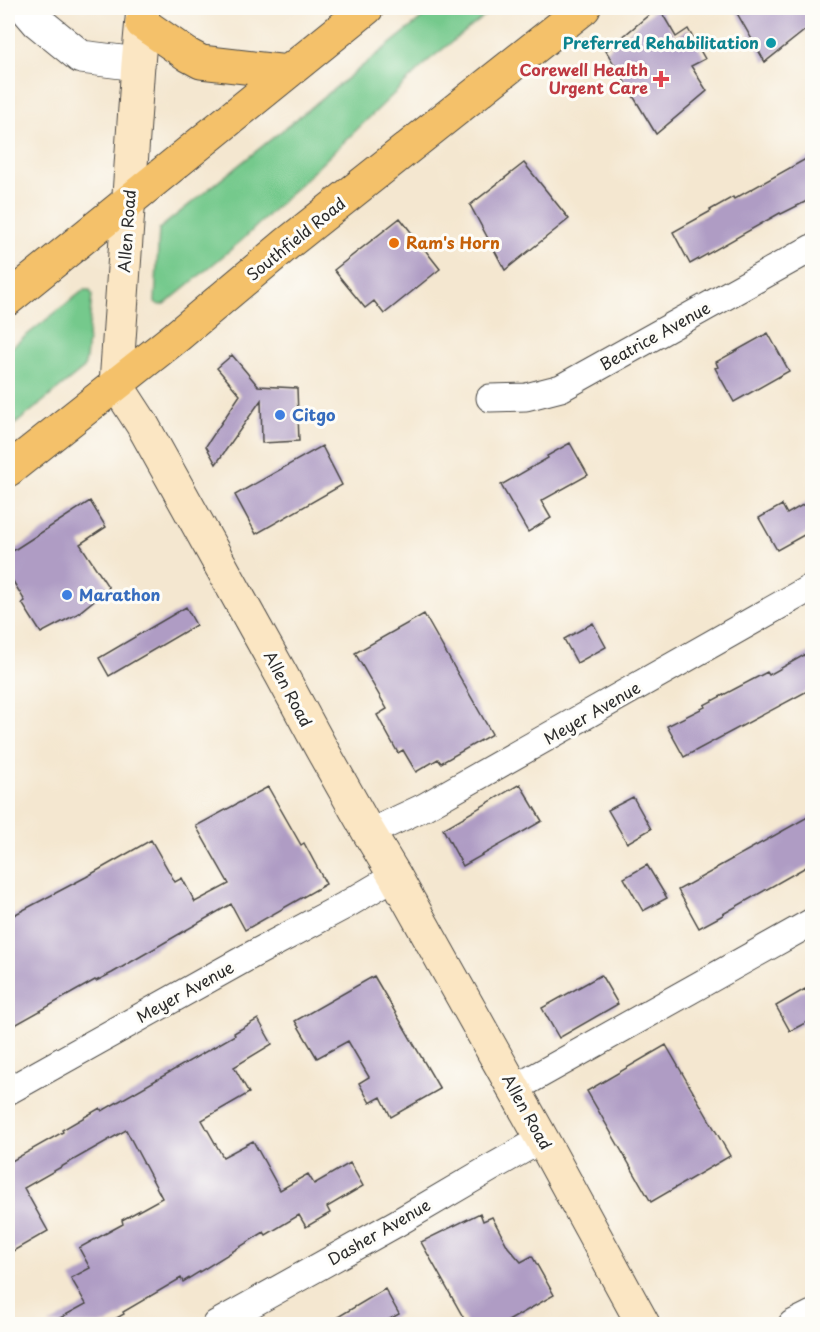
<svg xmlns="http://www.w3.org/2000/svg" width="820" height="1332" viewBox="0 0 820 1332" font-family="'Playpen Sans',sans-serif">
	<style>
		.green { fill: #75c98c; stroke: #507a5c; stroke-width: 1.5 }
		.building { fill: #af9cc4 }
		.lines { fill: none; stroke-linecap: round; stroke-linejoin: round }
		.minor-casing { stroke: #494744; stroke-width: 29 }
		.tertiary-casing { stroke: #494744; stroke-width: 35 }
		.secondary-casing { stroke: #494744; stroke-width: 35 }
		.trunk-casing { stroke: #494744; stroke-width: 35 }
		.minor { stroke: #fff; stroke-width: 27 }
		.tertiary { stroke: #fff; stroke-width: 33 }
		.secondary { stroke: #fbe6c3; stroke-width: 33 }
		.trunk { stroke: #f4c16a; stroke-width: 33 }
		.culture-dot { fill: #0f9aa8; stroke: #fdfcf7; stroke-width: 2 }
		.health-dot { fill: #e0444e; stroke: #fdfcf7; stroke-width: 2 }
		.food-dot { fill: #e8710a; stroke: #fdfcf7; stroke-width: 2 }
		.shop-dot { fill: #3f7fe0; stroke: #fdfcf7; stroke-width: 2 }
		.labels { text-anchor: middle; stroke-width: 6; stroke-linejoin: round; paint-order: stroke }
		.culture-label { font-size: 16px; font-weight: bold; fill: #0d838f; stroke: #fdfcf7; text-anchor: end }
		.health-label { font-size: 16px; font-weight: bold; fill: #be3a42; stroke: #fdfcf7; text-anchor: end }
		.street-label { font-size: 16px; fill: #2b2b2b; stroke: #fdfcf7 }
		.food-label { font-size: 16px; font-weight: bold; fill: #c56008; stroke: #fdfcf7; text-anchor: start }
		.shop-label { font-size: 16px; font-weight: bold; fill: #366cbe; stroke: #fdfcf7; text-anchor: start }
	</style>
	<rect width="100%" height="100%" fill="#fdfcf7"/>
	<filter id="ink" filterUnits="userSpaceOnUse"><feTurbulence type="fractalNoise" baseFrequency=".0167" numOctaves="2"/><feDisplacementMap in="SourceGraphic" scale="12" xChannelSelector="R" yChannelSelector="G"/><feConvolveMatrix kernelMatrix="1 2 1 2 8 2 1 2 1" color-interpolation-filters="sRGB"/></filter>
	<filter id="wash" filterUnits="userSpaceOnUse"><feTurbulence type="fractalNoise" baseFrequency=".008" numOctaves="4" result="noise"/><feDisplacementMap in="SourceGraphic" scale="24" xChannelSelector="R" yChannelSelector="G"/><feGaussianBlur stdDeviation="1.35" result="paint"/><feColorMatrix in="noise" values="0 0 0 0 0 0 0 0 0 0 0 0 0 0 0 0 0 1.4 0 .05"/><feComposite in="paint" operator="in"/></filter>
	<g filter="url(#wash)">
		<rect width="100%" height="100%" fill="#f4e7d0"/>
		<!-- green -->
		<path class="green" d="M 435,8 L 495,8 L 429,60 L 241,241 L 165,304 L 159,305 L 155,302 L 159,229 Z
			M 84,290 L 90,290 L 92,295 L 86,359 L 84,368 L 8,430 L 8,350 Z"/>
		<g id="blocks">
			<!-- building -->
			<path class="building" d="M 657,8 L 659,8 L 676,37 L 688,29 L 705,59 L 691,66 L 707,91 L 656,134 L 606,51 Z
				M 734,8 L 813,8 L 813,24 L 765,62 Z
				M 813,155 L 813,198 L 781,214 L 780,213 L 690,264 L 673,232 L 711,211 L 710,210 L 733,197 L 734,199 Z
				M 524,163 L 569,219 L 505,270 L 470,205 Z
				M 400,218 L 440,269 L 384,314 L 374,301 L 365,308 L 334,270 Z
				M 768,333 L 789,371 L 734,402 L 715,368 L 718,367 L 716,362 Z
				M 232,355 L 258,386 L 297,388 L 299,441 L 262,443 L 261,400 L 216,464 L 206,446 L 240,395 L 217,368 Z
				M 570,443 L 588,475 L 541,501 L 551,518 L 528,532 L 501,485 L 548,458 L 547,456 Z
				M 322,446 L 342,485 L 256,534 L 235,495 Z
				M 813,499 L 813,530 L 777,550 L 759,518 L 782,505 L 787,514 Z
				M 90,501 L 106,527 L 80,544 L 109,588 L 77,614 L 41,633 L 22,603 L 25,601 L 8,573 L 8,554 Z
				M 186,607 L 196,625 L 109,676 L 99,658 Z
				M 424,614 L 492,734 L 441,763 L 438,759 L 416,772 L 403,750 L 398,753 L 377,715 L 387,709 L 355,653 Z
				M 593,623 L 606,647 L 577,663 L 564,639 Z
				M 813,650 L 813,688 L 684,757 L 667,726 L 705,707 L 704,705 L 767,672 L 769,675 Z
				M 520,784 L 542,821 L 463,866 L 443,829 Z
				M 268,787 L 301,845 L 304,843 L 326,884 L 245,930 L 231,904 L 112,973 L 96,981 L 95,980 L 8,1029 L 8,918 L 86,877 L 151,840 L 175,882 L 182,878 L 195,902 L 229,884 L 196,826 Z
				M 633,797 L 651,829 L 627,843 L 608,810 Z
				M 813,814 L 813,863 L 723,914 L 723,915 L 699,928 L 678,890 L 716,869 L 716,868 Z
				M 647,865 L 667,898 L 643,911 L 624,878 Z
				M 601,975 L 618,1004 L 559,1038 L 542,1008 Z
				M 374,976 L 440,1089 L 391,1117 L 381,1097 L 370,1103 L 359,1083 L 369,1077 L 348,1041 L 317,1058 L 295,1021 Z
				M 805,989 L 813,1003 L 813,1019 L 790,1031 L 776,1006 Z
				M 258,1019 L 272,1044 L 234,1067 L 249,1093 L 202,1120 L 223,1157 L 253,1141 L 280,1190 L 308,1174 L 314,1184 L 350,1163 L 363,1186 L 327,1207 L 330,1213 L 306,1227 L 299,1215 L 266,1235 L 264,1232 L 183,1282 L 181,1278 L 123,1312 L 124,1314 L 106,1324 L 49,1324 L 86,1304 L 71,1278 L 90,1268 L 79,1248 L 123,1224 L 122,1220 L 162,1198 L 126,1130 L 24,1188 L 48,1231 L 8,1254 L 8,1157 L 10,1162 L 63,1132 L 62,1130 L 100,1108 L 102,1111 L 235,1035 L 234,1033 Z
				M 666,1045 L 730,1156 L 651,1202 L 587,1091 Z
				M 480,1213 L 483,1221 L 492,1217 L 508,1247 L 521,1262 L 532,1256 L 554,1295 L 503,1324 L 467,1324 L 421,1242 Z
				M 385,1289 L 399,1314 L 381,1324 L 326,1324 Z"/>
		</g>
	</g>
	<g filter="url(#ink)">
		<use href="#blocks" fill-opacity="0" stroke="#494744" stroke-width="1.5"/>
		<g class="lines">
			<!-- minor casing -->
			<g class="minor-casing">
				<path id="minor" d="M 490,398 L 526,397 L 561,388 L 812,248
					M 369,833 L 424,807 L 812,587
					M 514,1089 L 812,922
					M 8,1091 L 246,958 L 344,906 L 395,876
					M 216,1324 L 397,1223 L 489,1169 L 542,1139
					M 792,1324 L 812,1314"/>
			</g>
			<!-- tertiary casing -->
			<g class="tertiary-casing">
				<path id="tertiary" d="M 26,8 L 38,22 L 81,57 L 138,64"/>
			</g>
			<!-- secondary casing -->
			<g class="secondary-casing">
				<path id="secondary" d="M 143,8 L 138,64 L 116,384 L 142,424 L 281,674 L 321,748 L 369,833 L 395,876 L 542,1139 L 643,1324"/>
			</g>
			<!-- trunk casing -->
			<g class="trunk-casing">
				<path id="trunk" d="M 142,23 L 188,55 L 201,62 L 288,72
					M 8,299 L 367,8
					M 8,470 L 176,337 L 288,243 L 584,8"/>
			</g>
			<!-- minor -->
			<use href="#minor" class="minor"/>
			<!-- tertiary -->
			<use href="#tertiary" class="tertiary"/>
			<!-- secondary -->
			<use href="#secondary" class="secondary"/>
			<!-- trunk -->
			<use href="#trunk" class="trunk"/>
		</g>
	</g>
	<!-- markers -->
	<circle class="culture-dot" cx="771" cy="43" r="6"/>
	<path class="health-dot" d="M658 70h6v6h6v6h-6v6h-6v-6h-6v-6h6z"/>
	<circle class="food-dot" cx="394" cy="243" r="6"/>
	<g class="shop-dot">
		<circle cx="280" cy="415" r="6"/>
		<circle cx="67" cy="595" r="6"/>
	</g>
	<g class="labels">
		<!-- culture labels -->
		<g class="culture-label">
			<text x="759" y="49">Preferred Rehabilitation</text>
		</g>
		<!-- health labels -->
		<g class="health-label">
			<text x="648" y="76">Corewell Health<tspan x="648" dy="18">Urgent Care</tspan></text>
		</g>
		<!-- street labels -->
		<g class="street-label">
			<text transform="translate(127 231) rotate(-86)" y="6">Allen Road</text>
			<text transform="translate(296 239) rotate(-39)" y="6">Southfield Road</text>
			<text transform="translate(655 336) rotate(-29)" y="6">Beatrice Avenue</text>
			<text transform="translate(288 689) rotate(62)" y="6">Allen Road</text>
			<text transform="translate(592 713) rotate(-30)" y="6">Meyer Avenue</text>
			<text transform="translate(185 992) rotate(-29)" y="6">Meyer Avenue</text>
			<text transform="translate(527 1112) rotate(61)" y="6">Allen Road</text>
			<text transform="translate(379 1232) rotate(-30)" y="6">Dasher Avenue</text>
		</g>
		<!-- food labels -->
		<g class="food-label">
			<text x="406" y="249">Ram's Horn</text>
		</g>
		<!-- shop labels -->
		<g class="shop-label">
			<text x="292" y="421">Citgo</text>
			<text x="79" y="601">Marathon</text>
		</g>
	</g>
	<!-- margin -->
	<rect width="820" height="1332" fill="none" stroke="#fdfcf7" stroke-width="30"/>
</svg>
